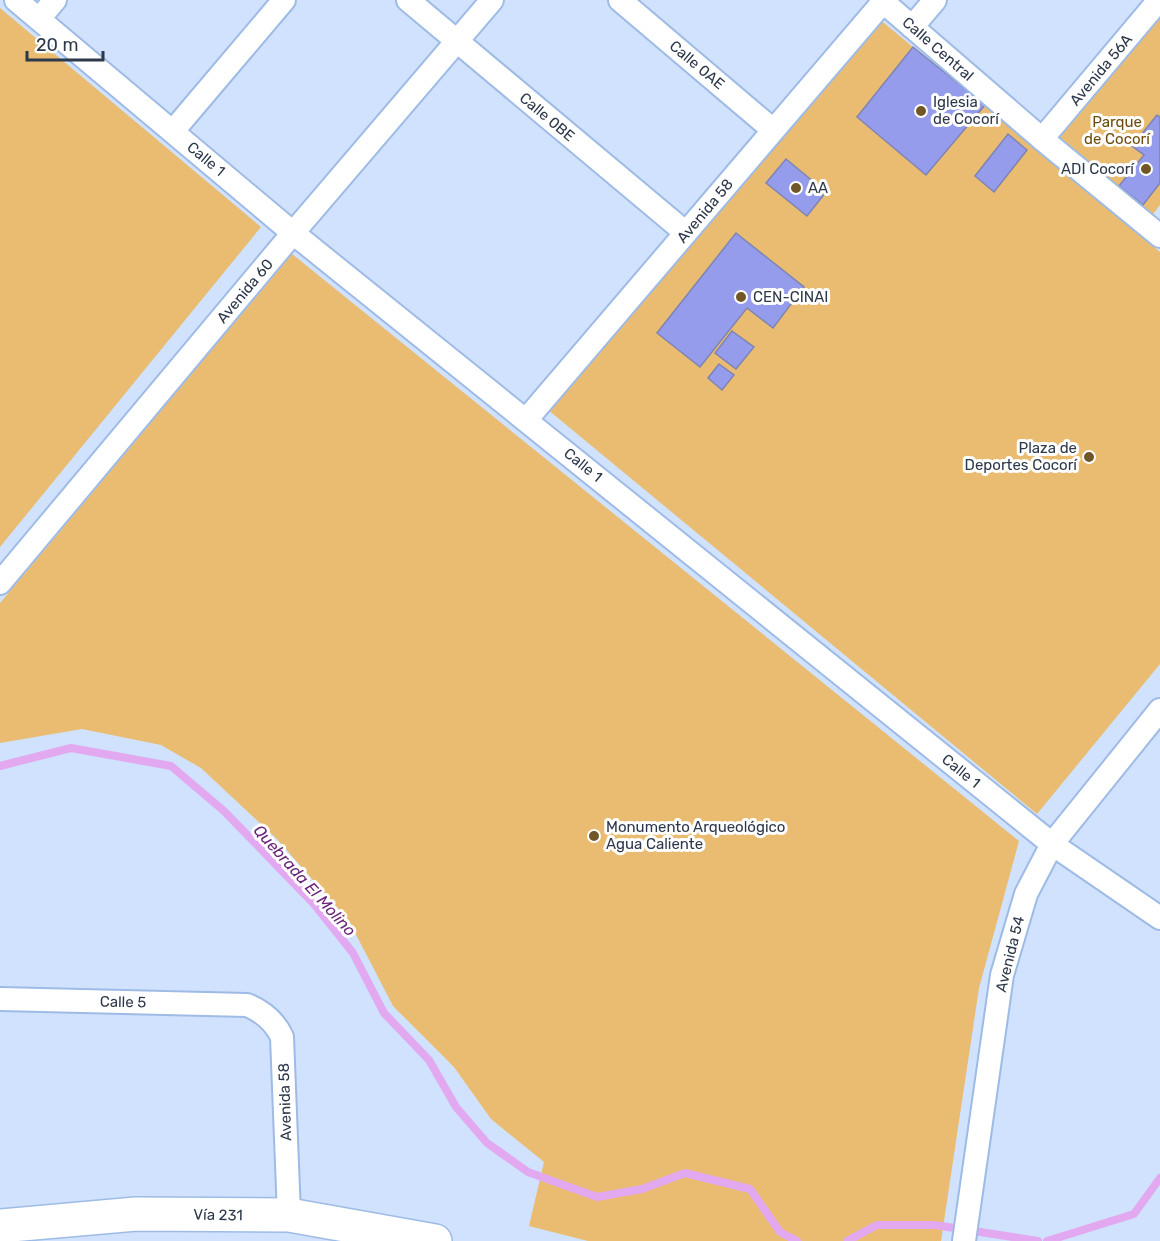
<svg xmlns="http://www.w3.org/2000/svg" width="1160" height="1241" viewBox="0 0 1160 1241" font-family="Rubik,sans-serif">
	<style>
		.green { fill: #e9bc71; fill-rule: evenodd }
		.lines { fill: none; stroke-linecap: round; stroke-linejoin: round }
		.stream { stroke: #e2a9f1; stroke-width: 8 }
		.building { fill: #949ceb; stroke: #7e84b2; stroke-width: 1.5 }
		.street-casing { stroke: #9ebbe6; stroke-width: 26 }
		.secondary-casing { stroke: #9ebbe6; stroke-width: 36 }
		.street { stroke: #fff; stroke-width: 22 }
		.secondary { stroke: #fff; stroke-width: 33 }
		.poi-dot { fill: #715628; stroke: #fff; stroke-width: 2 }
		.labels { text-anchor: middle; stroke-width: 6; stroke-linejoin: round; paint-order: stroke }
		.street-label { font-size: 15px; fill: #2d384a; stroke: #fff }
		.poi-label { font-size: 15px; fill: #2d384a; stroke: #fff; text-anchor: start }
		.park-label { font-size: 15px; fill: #6d4d0b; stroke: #fff }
		.water-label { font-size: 16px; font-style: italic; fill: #692679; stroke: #fff }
	</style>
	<rect width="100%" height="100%" fill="#d0e2fd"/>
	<!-- green -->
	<path class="green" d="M 0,8 L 261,227 L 0,547 Z
		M 1160,13 L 1160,205 L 1150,218 L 1057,136 Z
		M 878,18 L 913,47 L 857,117 L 926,175 L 985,105 L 1160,252 L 1160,664 L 1037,814 L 547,409 ZM 766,183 L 826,192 L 826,193 L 807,216 Z
		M 292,254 L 1019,841 L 979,988 L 941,1241 L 588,1241 L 529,1226 L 544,1162 L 491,1119 L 454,1067 L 393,1006 L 349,921 L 277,839 L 201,768 L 161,745 L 82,729 L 0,743 L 0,603 Z"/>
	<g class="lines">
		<!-- stream -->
		<path class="stream" d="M 0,766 L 71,748 L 171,766 L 224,811 L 314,904 L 353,953 L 384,1013 L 429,1060 L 456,1107 L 487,1143 L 528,1172 L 597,1197 L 642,1189 L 685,1173 L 750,1189 L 780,1232 L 797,1241
			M 847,1241 L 877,1225 L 935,1225 L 1038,1241
			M 1047,1241 L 1134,1214 L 1160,1178"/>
	</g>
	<!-- building -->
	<path class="building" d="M 913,47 L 985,105 L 926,175 L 857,117 Z
		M 1157,115 L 1160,117 L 1160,183 L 1143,205 L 1119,186 L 1144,155 L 1132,146 Z
		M 1008,134 L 1027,150 L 994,192 L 975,176 Z
		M 786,159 L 826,192 L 807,216 L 766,183 Z
		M 736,233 L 804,287 L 773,328 L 747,308 L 700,367 L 657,333 Z
		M 732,331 L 754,347 L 736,369 L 715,353 Z
		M 719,364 L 734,375 L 722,390 L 708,378 Z"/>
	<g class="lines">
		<!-- street casing -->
		<g class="street-casing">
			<path id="street" d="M 16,0 L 293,233 L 1052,844 L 1160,918
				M 408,0 L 686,233
				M 620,0 L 773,130
				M 881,0 L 1042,139 L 1160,236
				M 39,19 L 55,0
				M 912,27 L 935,0
				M 173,131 L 284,0
				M 1042,139 L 1159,0
				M 526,420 L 883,2
				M 0,583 L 293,233 L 492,0
				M 0,999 L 247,1005 C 262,1011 275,1022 282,1037 L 289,1215
				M 964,1241 L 1002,975 L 1026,894 L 1052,844 L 1160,710"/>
		</g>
		<!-- secondary casing -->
		<g class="secondary-casing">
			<path id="secondary" d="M 0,1226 L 136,1214 L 289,1215 L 435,1241"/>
		</g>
		<!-- street -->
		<use href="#street" class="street"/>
		<!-- secondary -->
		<use href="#secondary" class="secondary"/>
	</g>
	<!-- markers -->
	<g class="poi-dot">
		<circle cx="921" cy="111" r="6"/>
		<circle cx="1146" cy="169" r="6"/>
		<circle cx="796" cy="188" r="6"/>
		<circle cx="741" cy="297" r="6"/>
		<circle cx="1089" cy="457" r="6"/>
		<circle cx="594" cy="836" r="6"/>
	</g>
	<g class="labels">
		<!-- street labels -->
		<g class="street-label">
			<text transform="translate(938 49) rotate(41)" y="5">Calle Central</text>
			<text transform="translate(697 65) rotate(40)" y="5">Calle 0AE</text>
			<text transform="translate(1101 70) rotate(-50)" y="5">Avenida 56A</text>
			<text transform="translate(547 117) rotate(40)" y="5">Calle 0BE</text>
			<text transform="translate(206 159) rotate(40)" y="5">Calle 1</text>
			<text transform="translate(705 211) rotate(-50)" y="5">Avenida 58</text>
			<text transform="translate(245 291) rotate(-50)" y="5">Avenida 60</text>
			<text transform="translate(583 465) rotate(39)" y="5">Calle 1</text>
			<text transform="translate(961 771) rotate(39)" y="5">Calle 1</text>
			<text transform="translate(1010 954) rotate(-76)" y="5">Avenida 54</text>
			<text transform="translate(123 1002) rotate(1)" y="5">Calle 5</text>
			<text transform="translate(285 1102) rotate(-92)" y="5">Avenida 58</text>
			<text transform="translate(218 1215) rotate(1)" y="5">Vía 231</text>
		</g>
		<!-- poi labels -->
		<g class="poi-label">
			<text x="933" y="107">Iglesia<tspan x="933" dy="17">de Cocorí</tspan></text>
			<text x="1134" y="174" text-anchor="end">ADI Cocorí</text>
			<text x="808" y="193">AA</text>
			<text x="753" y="302">CEN-CINAI</text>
			<text x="1077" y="453" text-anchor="end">Plaza de<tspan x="1077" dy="17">Deportes Cocorí</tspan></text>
			<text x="606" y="832">Monumento Arqueológico<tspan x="606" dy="17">Agua Caliente</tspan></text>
		</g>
		<!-- park labels -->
		<g class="park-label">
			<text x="1117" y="127">Parque<tspan x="1117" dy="17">de Cocorí</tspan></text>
		</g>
		<!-- water labels -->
		<g class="water-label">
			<text transform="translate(305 880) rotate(48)" y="6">Quebrada El Molino</text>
		</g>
	</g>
	<!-- scale -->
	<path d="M27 51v9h76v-9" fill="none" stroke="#2d384a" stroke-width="3"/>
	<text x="36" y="51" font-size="18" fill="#2d384a" stroke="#ffffff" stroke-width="4.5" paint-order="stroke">20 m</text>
</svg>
